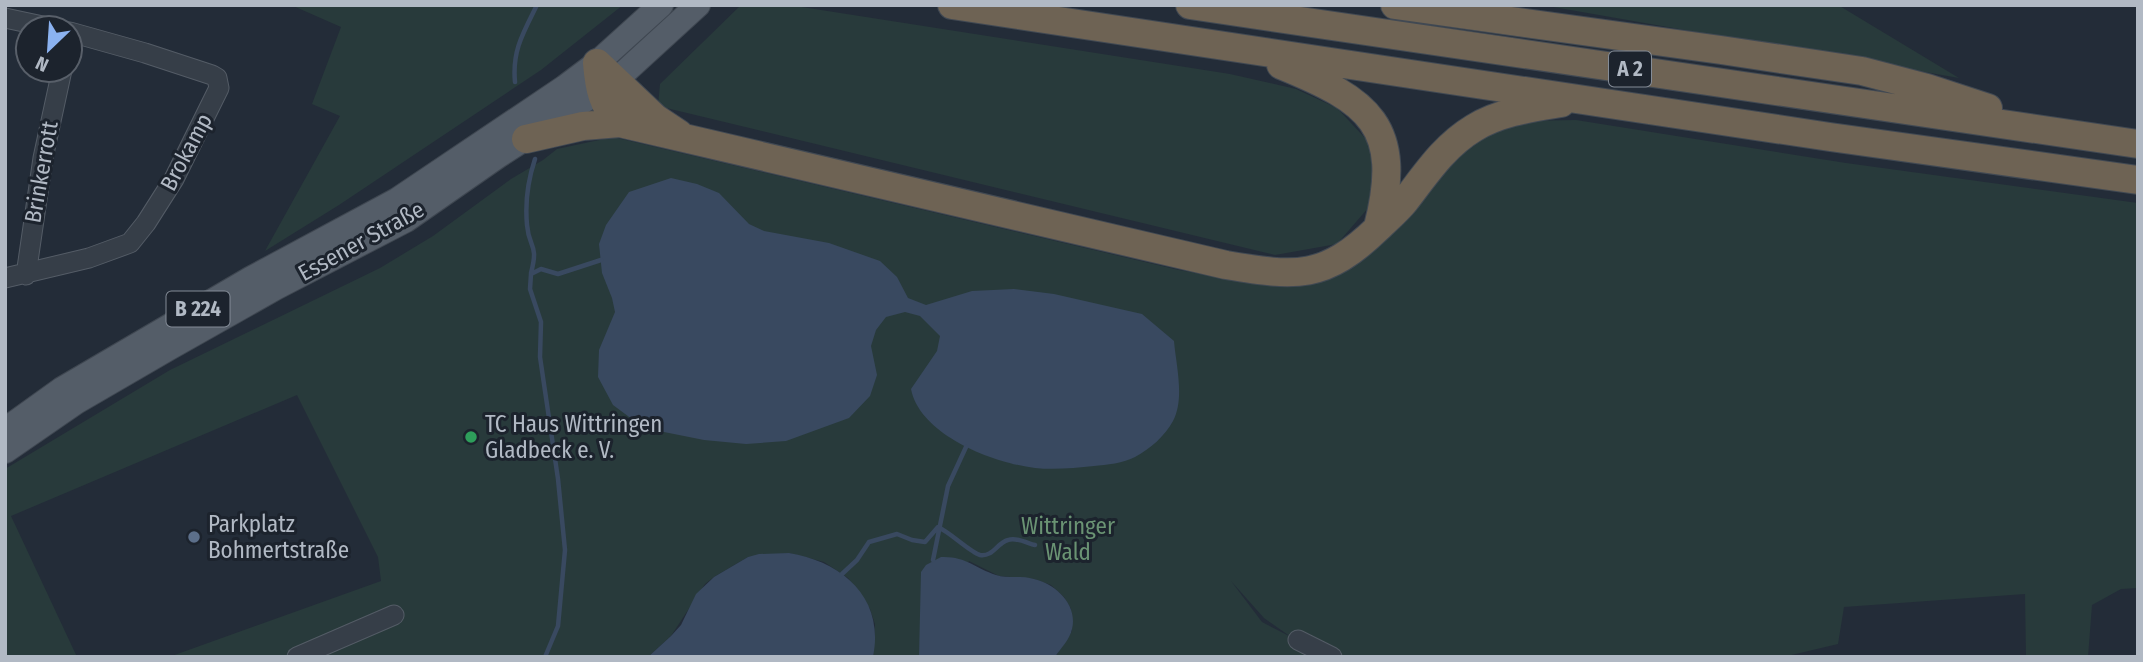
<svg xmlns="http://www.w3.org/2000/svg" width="2143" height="662" viewBox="0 0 2143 662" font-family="'Fira Sans Condensed',sans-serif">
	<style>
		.green { fill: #283a3b; fill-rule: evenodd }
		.water { fill: #394960 }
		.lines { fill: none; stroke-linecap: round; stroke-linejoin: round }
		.stream { stroke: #394960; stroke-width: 4.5 }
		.minor-casing { stroke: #545c66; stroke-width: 21 }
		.major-casing { stroke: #3f4751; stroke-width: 26 }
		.highway-casing { stroke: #414953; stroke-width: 30 }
		.minor { stroke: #363e48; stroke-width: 19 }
		.major { stroke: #545d68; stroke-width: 24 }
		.highway { stroke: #6e6354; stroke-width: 28 }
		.leisure-dot { fill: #2e9e5b; stroke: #1c232d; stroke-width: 2.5 }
		.service-dot { fill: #5c6f8a; stroke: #1c232d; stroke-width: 2.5 }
		.labels { text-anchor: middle; stroke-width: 6; stroke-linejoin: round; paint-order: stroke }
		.shield { fill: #1c232d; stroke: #848c97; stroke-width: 2 }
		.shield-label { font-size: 21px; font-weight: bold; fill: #b1b9c4 }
		.street-label { font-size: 23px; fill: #b1b9c4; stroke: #1c232d }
		.poi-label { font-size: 23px; fill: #b1b9c4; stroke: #1c232d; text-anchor: start }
		.park-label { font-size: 23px; fill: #6a9373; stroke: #1c232d }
	</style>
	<rect width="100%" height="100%" fill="#232c38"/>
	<!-- green -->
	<path class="green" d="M 291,5 L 623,5 L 541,70 L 339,205 L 265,251 L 340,116 L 312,104 L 341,27 Z
		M 741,5 L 789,5 L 1230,74 L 1296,89 L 1337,108 L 1378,152 L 1375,200 L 1337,244 L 1275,255 L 658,106 L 660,84 Z
		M 1542,5 L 1838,5 L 1959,78 Z
		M 1576,120 L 1846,163 L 2138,203 L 2138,588 L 2121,589 L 2092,605 L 2088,657 L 2026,657 L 2025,594 L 1844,607 L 1838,644 L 1783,657 L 1055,657 L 1072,631 L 1071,609 L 1064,597 L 1051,585 L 1034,579 L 999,576 L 969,561 L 921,631 L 919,657 L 873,657 L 875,624 L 870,609 L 848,578 L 824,562 L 789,553 L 748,557 L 714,577 L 705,584 L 671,636 L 648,657 L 169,657 L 381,581 L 378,557 L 297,395 L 11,516 L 77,657 L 5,657 L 5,469 L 170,370 L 380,268 L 433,236 L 511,179 L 543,160 L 557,149 L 613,137 L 1179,270 L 1270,286 L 1310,283 L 1351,268 L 1381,245 L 1445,164 L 1478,138 L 1519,121 ZM 1231,581 L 1264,618 L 1291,637 L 1262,622 Z"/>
	<!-- water -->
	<path class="water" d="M 671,178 L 697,184 L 719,193 L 749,224 L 764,231 L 829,243 L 880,261 L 897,277 L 908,298 L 926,305 L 972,291 L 1014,289 L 1054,294 L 1142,314 L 1174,341 C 1176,365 1185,398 1173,421 C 1165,436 1150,449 1135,457 C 1124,463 1106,465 1094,466 C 1075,468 1054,470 1035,468 C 993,463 920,435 911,389 L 937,351 L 940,336 L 920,316 L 905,312 L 886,317 L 876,330 L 871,346 L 877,375 L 870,396 L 849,418 L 786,441 L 746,444 L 704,440 L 644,428 L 613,405 L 598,377 L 599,350 L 615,312 L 612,298 L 602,273 L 599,244 L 606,225 L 629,192 Z
		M 789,553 C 843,562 885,598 873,657 L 648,657 L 671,636 L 681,625 L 696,594 L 714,577 L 748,557 L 759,554 Z
		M 941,557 C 966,556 975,568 996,575 C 1008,579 1022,575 1034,579 C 1056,584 1078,605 1072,629 C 1070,639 1061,648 1055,657 L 919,657 L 921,572 L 926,565 Z"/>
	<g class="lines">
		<!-- stream -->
		<path class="stream" d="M 515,82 C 512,51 523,33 537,5
			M 531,273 C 539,243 529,249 527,225 C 525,203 528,180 535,159
			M 933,560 L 948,486 L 966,447
			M 842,574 L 857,560 L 869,542 L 897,534 L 912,540 L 925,542 L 938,527 C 951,533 970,552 980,555 C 993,557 997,543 1008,540 C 1016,537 1027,543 1035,545
			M 545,657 L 558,626 L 565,550 L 558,479 L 540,357 L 541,322 L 530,289 L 531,274 L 541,269 L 558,274 L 601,260"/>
		<!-- minor casing -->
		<g class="minor-casing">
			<path id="minor" d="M 5,18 L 52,28
				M 26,275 L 43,158 L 62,70
				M 5,278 L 89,258 L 130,243 L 146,223 L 174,179 L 219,88 L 217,78 L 212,75 L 145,53 L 70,32
				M 1298,640 L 1332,657
				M 297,657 L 394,615"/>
		</g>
		<!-- major casing -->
		<g class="major-casing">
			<path id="major" d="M 5,430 L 62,389 L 250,279 L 397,200 L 565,87 L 597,63 L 661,5
				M 5,451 L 76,402 L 169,348 L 277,287 L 406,220 L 498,156 L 616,80 L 698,5"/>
		</g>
		<!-- highway casing -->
		<g class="highway-casing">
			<path id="highway" d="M 952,5 L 1830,137 L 2138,180
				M 1190,5 L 2138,144
				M 1395,5 L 1721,50 L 1862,71 L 1927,88 L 1988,108
				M 597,63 L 655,118 L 679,134
				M 597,63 C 599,87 602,106 620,123
				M 1281,65 C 1369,101 1404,125 1378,227
				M 526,139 L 583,126 L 620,123 L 1226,265 C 1297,277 1324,280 1378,228 C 1387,219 1397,211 1405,201 C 1426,174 1444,146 1474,128 C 1500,112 1531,108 1561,103"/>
		</g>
		<!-- minor -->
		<use href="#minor" class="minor"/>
		<!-- major -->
		<use href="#major" class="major"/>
		<!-- highway -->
		<use href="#highway" class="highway"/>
	</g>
	<!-- markers -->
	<circle class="leisure-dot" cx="471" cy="437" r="7"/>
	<circle class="service-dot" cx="194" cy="537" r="7"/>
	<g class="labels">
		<!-- shield labels -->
		<g class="shield">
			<rect x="1609" y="51.5" width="42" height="35" rx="5"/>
			<rect x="166.5" y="291.5" width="63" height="35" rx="5"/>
		</g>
		<g class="shield-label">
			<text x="1630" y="76">A 2</text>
			<text x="198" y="316">B 224</text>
		</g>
		<!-- street labels -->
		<g class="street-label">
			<text transform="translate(186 152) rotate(-62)" y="8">Brokamp</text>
			<text transform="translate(41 172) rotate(-80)" y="8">Brinkerrott</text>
			<text transform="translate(361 241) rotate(-29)" y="8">Essener Straße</text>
		</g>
		<!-- poi labels -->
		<g class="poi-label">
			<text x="485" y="432">TC Haus Wittringen<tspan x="485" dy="26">Gladbeck e. V.</tspan></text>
			<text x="208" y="532">Parkplatz<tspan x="208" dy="26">Bohmertstraße</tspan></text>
		</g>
		<!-- park labels -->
		<g class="park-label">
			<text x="1068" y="534">Wittringer<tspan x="1068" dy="26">Wald</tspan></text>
		</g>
	</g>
	<!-- border -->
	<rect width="2143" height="662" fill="none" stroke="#b1b9c4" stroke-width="14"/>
	<!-- north arrow -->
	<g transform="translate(49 49) rotate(205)"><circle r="33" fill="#1c232d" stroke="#585f69" stroke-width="2"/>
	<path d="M0-5L12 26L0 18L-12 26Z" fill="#8bb2f0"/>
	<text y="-10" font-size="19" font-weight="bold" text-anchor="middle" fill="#b1b9c4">N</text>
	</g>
</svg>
